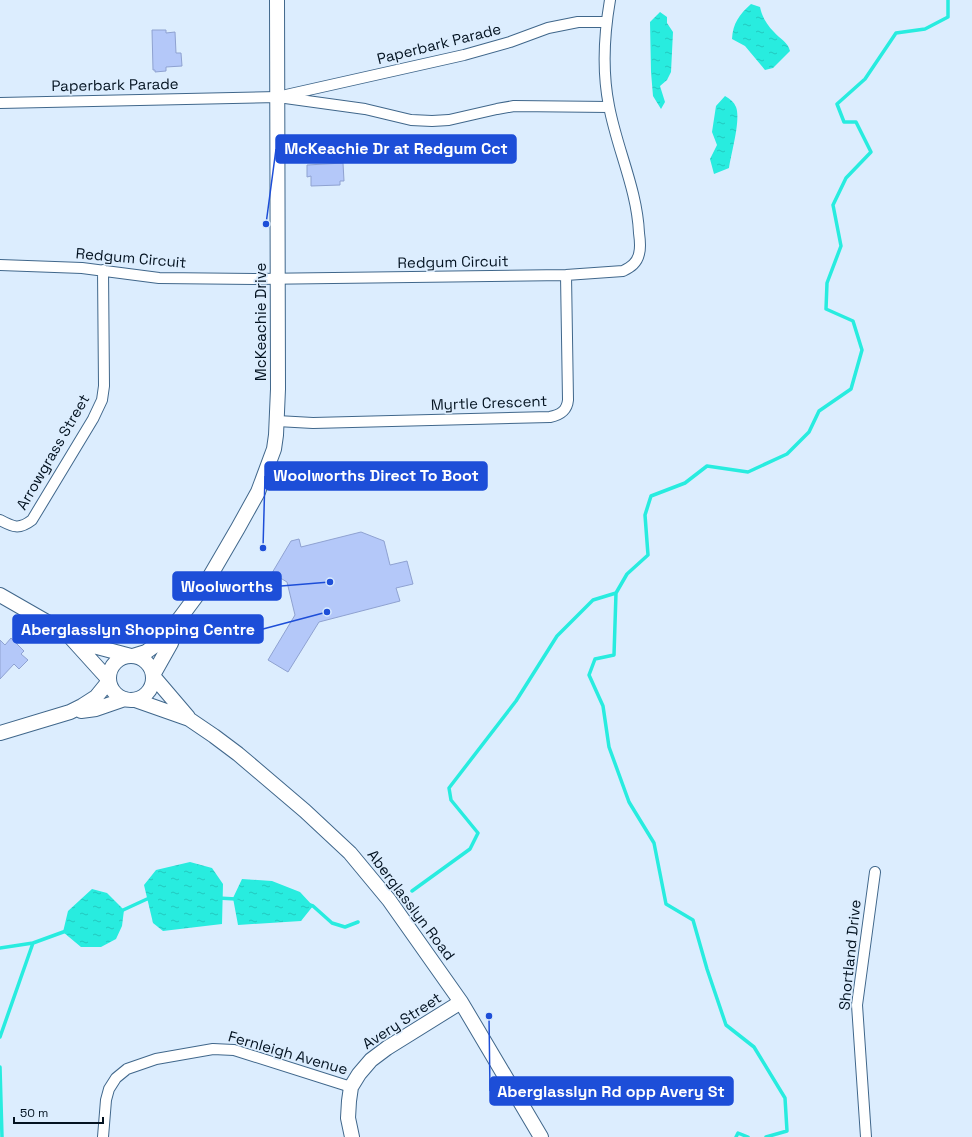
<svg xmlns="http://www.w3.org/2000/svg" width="972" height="1137" viewBox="0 0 972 1137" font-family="'Space Grotesk',sans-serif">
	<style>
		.water { fill: url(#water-ripples) }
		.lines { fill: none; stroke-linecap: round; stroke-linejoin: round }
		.stream { stroke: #28ecdf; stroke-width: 3.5 }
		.building { fill: #b4c8f9; stroke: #8fa2d1 }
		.street-casing { stroke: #40678b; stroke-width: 12 }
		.secondary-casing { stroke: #40678b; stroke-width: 16 }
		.street { stroke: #fff; stroke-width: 10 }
		.secondary { stroke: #fff; stroke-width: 14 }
		.labels { text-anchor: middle; stroke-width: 3.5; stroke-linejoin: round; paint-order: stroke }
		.street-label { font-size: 15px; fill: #031220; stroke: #dcedfe }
		.leader { fill: none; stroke: #1d4ed8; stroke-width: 1.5 }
		.callout-dot { fill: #1d4ed8; stroke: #dcedfe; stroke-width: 1.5 }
		.callout { fill: #1d4ed8; stroke: #1d4ed8; stroke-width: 1.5 }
		.callout-label { font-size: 16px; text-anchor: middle; font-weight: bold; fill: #fff }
	</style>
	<defs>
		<pattern id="water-ripples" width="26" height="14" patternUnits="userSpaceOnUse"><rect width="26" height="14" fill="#28ecdf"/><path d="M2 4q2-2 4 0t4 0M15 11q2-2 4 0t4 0" fill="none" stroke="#22c9bf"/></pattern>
	</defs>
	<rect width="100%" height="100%" fill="#dcedfe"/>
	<!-- water -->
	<path class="water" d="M 751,4 L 760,7 C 762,17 767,25 774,32 C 780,39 788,42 790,51 L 773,68 L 765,70 L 745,46 L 732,39 C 733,23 739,15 751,4 Z
		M 660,12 L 667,17 L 667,23 L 673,32 L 671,72 L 667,80 L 660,86 L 665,102 L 661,109 L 653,96 L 651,72 L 650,22 Z
		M 725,96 C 730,99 734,102 736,107 C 741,120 731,153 729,168 L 714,174 L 710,159 L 717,145 L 712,132 L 716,106 Z
		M 190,862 L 212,868 L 223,884 L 222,924 L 163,931 L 153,923 L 144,885 L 156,870 Z
		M 242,879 L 272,881 L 300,892 L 313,906 L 301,921 L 238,925 L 233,898 Z
		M 92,889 L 107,893 L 124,910 L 122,926 L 116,939 L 101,947 L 81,947 L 63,932 L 68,911 Z"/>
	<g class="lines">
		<!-- stream -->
		<path class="stream" d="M 412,891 L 470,849 L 478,833 L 451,800 L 449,788 L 516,701 L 557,636 L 593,600 L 616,593
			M 218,898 L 236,899
			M 310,905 L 313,906 L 332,923 L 345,927 L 358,922
			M 121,911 L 147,899 L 150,899
			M 0,948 L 33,943
			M 0,1037 L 33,943 L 66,931
			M 0,1067 L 2,1137
			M 736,1137 L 738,1133 L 748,1137
			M 766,1137 L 787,1131 L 785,1098 L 754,1047 L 726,1025 L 707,969 L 693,920 L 666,904 L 654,843 L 629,802 L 609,747 L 603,706 L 589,675 L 595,659 L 614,655 L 616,593 L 627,574 L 648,555 L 645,515 L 651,496 L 685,483 L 707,466 L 748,472 L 787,454 L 809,432 L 819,411 L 851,389 L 862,350 L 853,321 L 826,309 L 827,283 L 841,246 L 833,205 L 846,178 L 871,152 L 856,122 L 844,122 L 837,104 L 865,79 L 896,33 L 925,29 L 948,17 L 948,0"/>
	</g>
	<!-- building -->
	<path class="building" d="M 152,30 L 166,30 L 166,33 L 175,32 L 176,53 L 181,53 L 182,66 L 166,67 L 166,71 L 155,72 L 155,70 L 153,70 Z
		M 343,163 L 344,181 L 340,181 L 340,185 L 311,186 L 311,176 L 307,177 L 307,165 Z
		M 361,532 L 384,541 L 390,565 L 407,561 L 413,584 L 396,588 L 400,601 L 319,622 L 288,672 L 268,660 L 295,615 L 287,582 L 272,573 L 291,541 L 299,539 L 301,547 Z
		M 11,638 L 24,651 L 21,654 L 28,660 L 19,669 L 14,664 L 0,679 L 0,640 L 5,645 Z"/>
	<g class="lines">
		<!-- street casing -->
		<g class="street-casing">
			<path id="street" d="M 286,95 L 464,55 L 510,42 L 548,28 L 578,22 L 606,22
				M 0,103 L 278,97 L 365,109 L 411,120 L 432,121 L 449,120 L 497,109 L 514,106 L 609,107
				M 0,265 L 82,268 L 159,278 L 255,279 L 566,275 L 623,271 C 631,267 637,263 639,254 C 641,247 640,240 639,233 C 637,189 617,149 609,106 C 602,71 604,35 610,0
				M 277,421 L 313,423 L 550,417 C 560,415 567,411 568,400 L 566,275
				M 0,520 C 13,527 19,530 32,520 L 93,419 L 102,400 L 104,386 L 103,270
				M 103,1137 L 106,1100 L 109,1089 L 116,1078 L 127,1069 L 156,1059 L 213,1049 L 234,1050 L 351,1087
				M 866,1137 L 857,1005 L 875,872"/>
		</g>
		<!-- secondary casing -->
		<g class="secondary-casing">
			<path id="secondary" d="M 0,595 L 68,634 L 97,647 L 131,656
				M 71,638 L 109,680
				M109 678a22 22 0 1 1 44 0a22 22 0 1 1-44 0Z
				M 133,656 L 146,652 L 157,644 L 180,618 L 206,583 L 238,528 L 258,492 L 274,449 L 276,435 L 278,389 L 277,0
				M 153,675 L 171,643 L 176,629
				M 153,676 L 188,717
				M 135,700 L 189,719 L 214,736 L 238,754 L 305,811 L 350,853 L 389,900 L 461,1002 L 541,1137
				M 81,711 L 96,709 L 125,699
				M 0,733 L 70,712 L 82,706 L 96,697 L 109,681
				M 352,1137 L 348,1118 L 349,1101 L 351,1087 L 359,1074 L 371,1060 L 387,1048 L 461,1002"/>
		</g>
		<!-- street -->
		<use href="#street" class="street"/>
		<!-- secondary -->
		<use href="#secondary" class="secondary"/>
	</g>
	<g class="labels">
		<!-- street labels -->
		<g class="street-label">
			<text transform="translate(439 44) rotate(-14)" y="5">Paperbark Parade</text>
			<text transform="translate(115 85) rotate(-1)" y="5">Paperbark Parade</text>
			<text transform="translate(131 258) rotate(5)" y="5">Redgum Circuit</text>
			<text transform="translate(453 262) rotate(-1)" y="5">Redgum Circuit</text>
			<text transform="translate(261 322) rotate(-90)" y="5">McKeachie Drive</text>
			<text transform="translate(489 403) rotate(-2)" y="5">Myrtle Crescent</text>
			<text transform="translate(53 452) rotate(-60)" y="5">Arrowgrass Street</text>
			<text transform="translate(411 905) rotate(53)" y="5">Aberglasslyn Road</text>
			<text transform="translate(850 955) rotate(-84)" y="5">Shortland Drive</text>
			<text transform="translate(402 1021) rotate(-33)" y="5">Avery Street</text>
			<text transform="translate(288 1053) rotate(16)" y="5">Fernleigh Avenue</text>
		</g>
	</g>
	<!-- callouts -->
	<path class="leader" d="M266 224L276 149M263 548L265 476M330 582L281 586M327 612L263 629M489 1016L490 1091"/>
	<g class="callout-dot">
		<circle cx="266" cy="224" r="4"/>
		<circle cx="263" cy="548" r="4"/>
		<circle cx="330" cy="582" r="4"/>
		<circle cx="327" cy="612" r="4"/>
		<circle cx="489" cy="1016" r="4"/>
	</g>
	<g class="callout">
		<rect x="276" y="135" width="240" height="28" rx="4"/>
		<rect x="265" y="462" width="222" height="28" rx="4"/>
		<rect x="173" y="572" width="108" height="28" rx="4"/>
		<rect x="13" y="615" width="250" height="28" rx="4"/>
		<rect x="490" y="1077" width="243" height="28" rx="4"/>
	</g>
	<g class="callout-label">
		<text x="396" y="154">McKeachie Dr at Redgum Cct</text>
		<text x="376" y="481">Woolworths Direct To Boot</text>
		<text x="227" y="592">Woolworths</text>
		<text x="138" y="635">Aberglasslyn Shopping Centre</text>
		<text x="611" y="1097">Aberglasslyn Rd opp Avery St</text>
	</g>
	<!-- scale -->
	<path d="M14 1117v6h89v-6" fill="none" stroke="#031220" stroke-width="2"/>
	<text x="20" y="1117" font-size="12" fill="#031220" stroke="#dcedfe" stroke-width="3" paint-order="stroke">50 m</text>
</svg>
